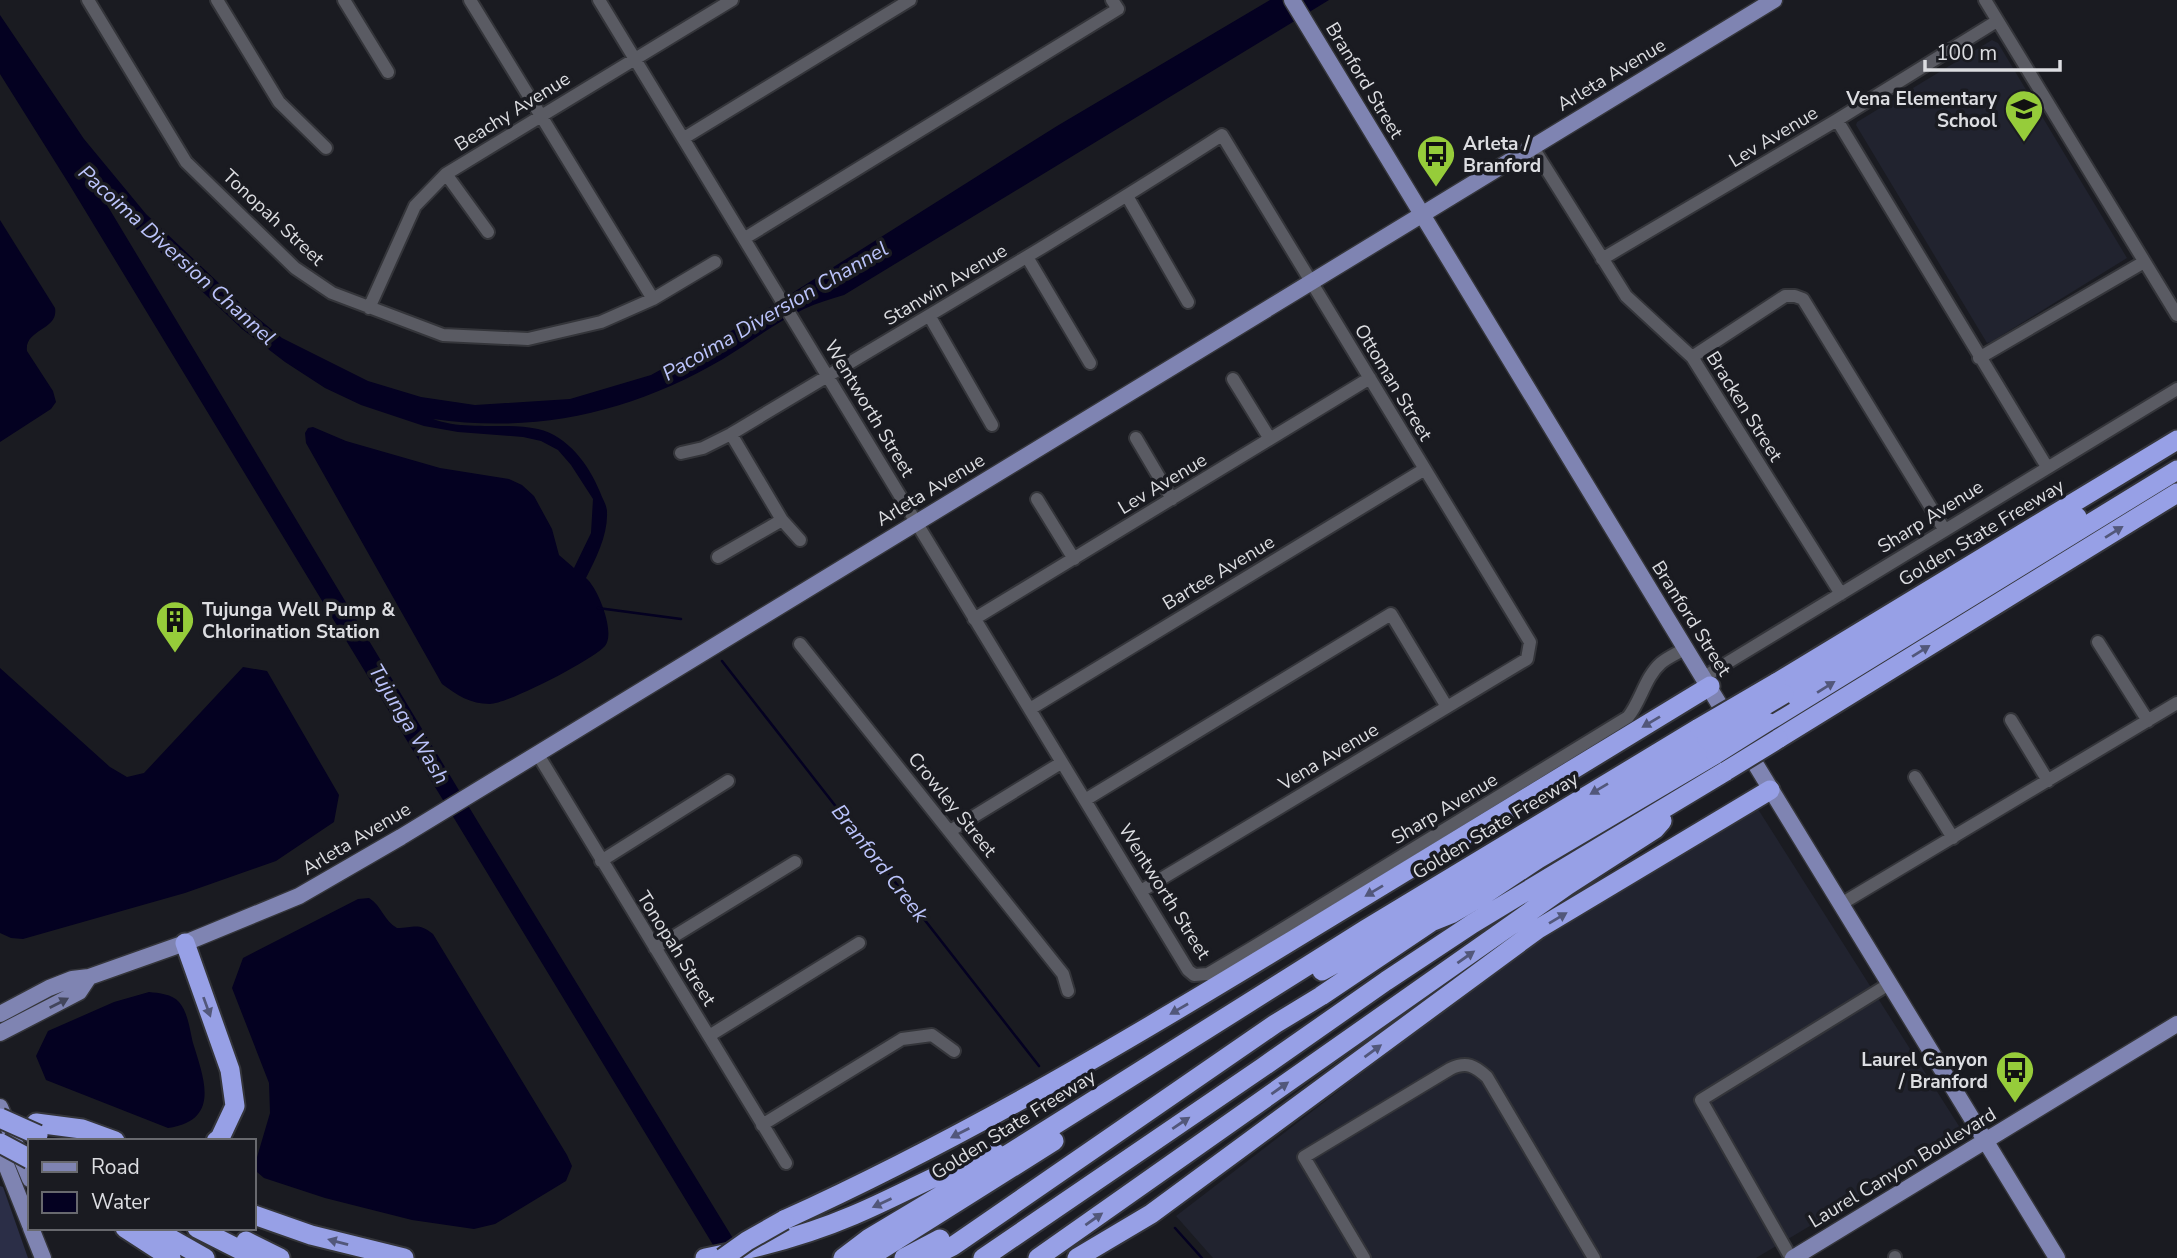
<svg xmlns="http://www.w3.org/2000/svg" width="2177" height="1258" viewBox="0 0 2177 1258" font-family="'Nunito Sans',sans-serif">
	<style>
		.built { fill: #21232f }
		.green { fill: #2b2e47 }
		.water { fill: #040121 }
		.lines { fill: none; stroke-linecap: round; stroke-linejoin: round }
		.stream { stroke: #040121; stroke-width: 2.5 }
		.minor-casing { stroke: #34353a; stroke-width: 16 }
		.major-casing { stroke: #34353a; stroke-width: 19 }
		.highway-casing { stroke: #34353a; stroke-width: 23 }
		.minor { stroke: #5a5b63; stroke-width: 12 }
		.major { stroke: #7f84b2; stroke-width: 16 }
		.highway { stroke: #97a0e6; stroke-width: 19 }
		.highway-bridge-casing { stroke: #34353a; stroke-width: 23; stroke-linecap: butt }
		.highway-bridge { stroke: #97a0e6; stroke-width: 19 }
		.oneway { fill: #52577a }
		.oneway2 { fill: #42455b }
		.labels { text-anchor: middle; stroke-width: 7; stroke-linejoin: round; paint-order: stroke }
		.street-label { font-size: 19px; fill: #dcdde1; stroke: #1a1b21 }
		.poi-label { font-size: 19px; font-weight: bold; fill: #dcdde1; stroke: #1a1b21; text-anchor: end }
		.water-label { font-size: 21px; font-style: italic; fill: #bcc4fc; stroke: #1a1b21 }
	</style>
	<rect width="100%" height="100%" fill="#1a1b21"/>
	<!-- built -->
	<path class="built" d="M 1992,40 L 1998,43 L 2127,258 L 1991,342 L 1987,343 L 1856,125 L 1857,122 Z
		M 1756,806 L 1964,1134 L 1756,1258 L 1213,1258 L 1176,1216 L 1517,954 Z"/>
	<!-- green -->
	<path class="green" d="M 0,1186 L 3,1187 L 28,1258 L 0,1258 Z"/>
	<!-- water -->
	<path class="water" d="M 1270,0 L 1329,0 L 844,295 C 831,299 817,303 804,309 C 776,322 750,343 723,359 C 632,412 538,434 433,419 C 464,431 504,422 538,429 C 568,436 589,465 600,492 C 602,498 607,505 607,512 C 608,535 596,558 586,578 C 598,588 616,633 605,646 C 593,660 507,704 490,704 C 470,704 457,695 442,684 L 306,443 L 305,433 L 308,428 L 313,427 L 346,441 L 440,468 L 509,479 L 522,485 L 534,496 L 552,529 L 559,555 L 574,568 L 591,533 L 593,499 L 571,465 L 558,450 L 541,441 L 523,437 L 458,432 L 424,426 L 361,405 L 325,388 L 285,362 L 242,329 L 137,230 L 98,190 L 478,822 L 745,1258 L 721,1258 L 69,184 L 0,74 L 0,15 L 84,139 L 146,214 L 242,305 L 282,338 L 368,381 L 421,397 L 475,405 L 570,399 L 651,375 L 740,326 L 1057,126 Z
		M 0,220 L 55,308 C 59,330 24,329 27,351 L 53,391 L 56,402 L 51,409 L 0,442 Z
		M 243,667 L 267,671 L 339,795 L 334,822 L 276,861 L 185,893 L 23,939 L 11,938 L 0,933 L 0,668 L 110,767 L 127,777 L 144,773 Z
		M 369,898 C 382,906 384,921 397,928 C 414,928 418,922 433,934 L 567,1155 L 572,1166 L 566,1181 L 495,1224 L 474,1229 L 412,1220 L 325,1198 L 264,1178 L 257,1172 L 255,1164 L 270,1113 L 269,1083 L 232,988 L 243,958 L 358,899 Z
		M 149,992 C 159,993 172,994 179,1002 C 188,1012 190,1031 193,1043 C 204,1079 221,1120 168,1128 L 46,1080 L 36,1056 L 48,1031 L 114,1002 Z"/>
	<g class="lines">
		<!-- stream -->
		<path class="stream" d="M 598,608 L 681,619
			M 722,661 L 1039,1066
			M 1175,1228 L 1202,1258"/>
		<!-- minor casing -->
		<g class="minor-casing">
			<path id="minor" d="M 88,0 L 186,162 L 295,268 L 332,293 L 443,335 L 528,339 L 601,322 L 653,299 L 715,262
				M 217,0 L 279,102 L 326,148
				M 344,0 L 388,72
				M 470,0 L 653,299
				M 599,0 L 1188,970 L 1194,975 L 1208,974 L 1255,946 L 1628,717 C 1641,701 1645,677 1661,663 C 1668,657 1678,653 1686,648
				M 1985,0 L 2177,315
				M 1837,120 L 2047,467
				M 684,138 L 910,0
				M 1532,146 L 1626,296 L 1692,357 L 1841,594
				M 446,174 L 488,232
				M 1127,196 L 1188,302
				M 745,238 L 1118,9 L 1112,0
				M 1027,257 L 1090,363
				M 1602,259 L 1837,120 L 1997,21
				M 369,308 L 415,206 L 446,174 L 732,0
				M 930,317 L 992,425
				M 1692,357 L 1785,296 L 1795,296 L 1803,299 L 1944,529
				M 1979,358 L 2144,262
				M 1233,379 L 1270,439
				M 731,434 L 782,520 L 800,540
				M 1136,438 L 1172,499
				M 681,453 L 703,448 L 731,434 C 895,335 1061,239 1222,135 L 1530,642 L 1527,659 L 1141,891
				M 1037,499 L 1074,559
				M 718,557 L 782,520
				M 974,619 L 1370,378
				M 2098,642 L 2148,721
				M 800,644 L 1063,974 L 1068,991
				M 1704,677 L 2177,389
				M 1030,709 L 1425,469
				M 2011,720 L 2048,781
				M 537,753 L 786,1163
				M 1915,777 L 1953,838
				M 1085,800 L 1391,614 L 1447,707
				M 950,831 L 1061,763
				M 601,861 L 728,781
				M 1841,904 L 2177,703
				M 655,948 L 795,862
				M 709,1036 L 859,943
				M 762,1125 L 902,1039 L 932,1035 L 954,1051
				M 1895,1257 L 1895,1258
				M 1364,1258 L 1304,1157 L 1450,1069 C 1467,1061 1475,1066 1487,1077 L 1594,1258
				M 1791,1258 L 1701,1100 L 1889,984"/>
		</g>
		<!-- major casing -->
		<g class="major-casing">
			<path id="major" d="M 1292,0 L 1730,722
				M 1745,747 L 2057,1258
				M 0,1014 L 49,988 L 72,979 L 89,977 L 185,943 L 299,896 L 401,837 L 1774,0
				M 0,1033 L 79,992 L 89,977
				M 0,1107 L 30,1179
				M 0,1150 L 30,1225
				M 31,1228 L 43,1258
				M 1793,1258 L 2177,1024"/>
		</g>
		<!-- highway casing -->
		<g class="highway-casing">
			<path id="highway" d="M 1776,683 L 2177,440
				M 1784,694 L 2077,517
				M 1767,722 L 2177,470
				M 1778,739 L 2177,493
				M 185,943 L 230,1070 L 235,1106 L 220,1138 L 216,1141
				M 1322,971 L 1405,925 L 1707,740
				M 36,1123 L 82,1129 L 115,1141
				M 254,1215 L 311,1235 L 404,1258
				M 784,1220 C 967,1137 1139,1034 1311,929 C 1444,848 1577,767 1710,686
				M 125,1228 L 171,1258
				M 152,1228 L 205,1258
				M 197,1228 L 256,1258
				M 246,1241 L 280,1258
				M 705,1258 C 755,1249 807,1235 854,1215 C 902,1195 946,1168 996,1153
				M 843,1258 L 868,1239 L 975,1175 L 1366,929 L 1699,728
				M 868,1258 L 1054,1141
				M 904,1258 L 940,1239
				M 929,1258 L 953,1246 L 1275,1024 L 1321,996 L 1431,922 L 1451,914 L 1485,894 L 1538,859 L 1716,754
				M 983,1258 L 1263,1067 L 1386,981 L 1472,924 L 1726,771
				M 1038,1258 L 1568,885 L 1655,829 L 1662,821
				M 1077,1258 L 1151,1214 L 1538,929 L 1770,790"/>
		</g>
		<!-- minor -->
		<use href="#minor" class="minor"/>
		<!-- major -->
		<use href="#major" class="major"/>
		<!-- highway -->
		<use href="#highway" class="highway"/>
		<!-- highway-bridge casing -->
		<g class="highway-bridge-casing">
			<path id="highway-bridge" d="M 1699,728 L 1776,683
				M 1707,740 L 1784,694
				M 1716,754 L 1767,722
				M 1726,771 L 1778,739
				M 0,1118 L 38,1135
				M 0,1143 L 30,1159
				M 723,1258 L 747,1241 L 784,1220"/>
		</g>
		<!-- highway-bridge -->
		<use href="#highway-bridge" class="highway-bridge"/>
	</g>
	<!-- one-way arrows -->
	<defs><path id="oneway-solid" d="M-6-.8H1V-3.2L6.5 0L1 3.2V.8H-6Z" transform="scale(1.75)"/></defs>
	<g class="oneway">
		<use href="#oneway-solid" transform="translate(2114 532) rotate(-32)"/>
		<use href="#oneway-solid" transform="translate(1921 651) rotate(-32)"/>
		<use href="#oneway-solid" transform="translate(1826 687) rotate(-32)"/>
		<use href="#oneway-solid" transform="translate(1651 722) rotate(149)"/>
		<use href="#oneway-solid" transform="translate(1599 789) rotate(149)"/>
		<use href="#oneway-solid" transform="translate(1374 891) rotate(149)"/>
		<use href="#oneway-solid" transform="translate(1558 918) rotate(-31)"/>
		<use href="#oneway-solid" transform="translate(1466 957) rotate(-35)"/>
		<use href="#oneway-solid" transform="translate(207 1007) rotate(70)"/>
		<use href="#oneway-solid" transform="translate(1179 1009) rotate(150)"/>
		<use href="#oneway-solid" transform="translate(1373 1051) rotate(-36)"/>
		<use href="#oneway-solid" transform="translate(1280 1088) rotate(-35)"/>
		<use href="#oneway-solid" transform="translate(1181 1123) rotate(-34)"/>
		<use href="#oneway-solid" transform="translate(960 1133) rotate(153)"/>
		<use href="#oneway-solid" transform="translate(882 1203) rotate(155)"/>
		<use href="#oneway-solid" transform="translate(1094 1219) rotate(-35)"/>
		<use href="#oneway-solid" transform="translate(338 1242) rotate(-165)"/>
	</g>
	<use class="oneway2" href="#oneway-solid" transform="translate(59 1003) rotate(-27)"/>
	<!-- icons -->
	<defs>
		<g id="school-pin" transform="scale(2.0125)"><path d="M0 17L-7.5 6A9.5 9.5 0 1 1 7.5 6Z" fill="#96cc3a" stroke="#1a1b21"/><path d="M0-5L7-2L0 1L-7-2ZM-4 1L0 2.5L4 1V4Q0 6-4 4Z" fill="#111"/></g>
		<g id="bus-pin" transform="scale(2.0125)"><path d="M0 17L-7.5 6A9.5 9.5 0 1 1 7.5 6Z" fill="#96cc3a" stroke="#1a1b21"/><path d="M-5-6H5V4H4V6H2V4H-2V6H-4V4H-5ZM-3.5-4V0h7V-4ZM-3.5 1.2v1.5H-2V1.2ZM2 1.2v1.5H3.5V1.2Z" fill="#111"/></g>
		<g id="building-pin" transform="scale(2.0125)"><path d="M0 17L-7.5 6A9.5 9.5 0 1 1 7.5 6Z" fill="#96cc3a" stroke="#1a1b21"/><path d="M-4-6H4V6H1V3H-1V6H-4ZM-2.5-4.3h1.7v1.8h-1.7ZM.8-4.3h1.7v1.8H.8ZM-2.5-1h1.7V.8h-1.7ZM.8-1h1.7V.8H.8Z" fill="#111"/></g>
	</defs>
	<g fill-rule="evenodd">
		<use href="#school-pin" x="2024" y="109"/>
		<use href="#bus-pin" x="1436" y="154"/>
		<use href="#building-pin" x="175" y="620"/>
		<use href="#bus-pin" x="2015" y="1070"/>
	</g>
	<g class="labels">
		<!-- street labels -->
		<g class="street-label">
			<text transform="translate(1611 74) rotate(-31)" y="7">Arleta Avenue</text>
			<text transform="translate(1365 80) rotate(59)" y="7">Branford Street</text>
			<text transform="translate(512 111) rotate(-32)" y="7">Beachy Avenue</text>
			<text transform="translate(1773 136) rotate(-31)" y="7">Lev Avenue</text>
			<text transform="translate(274 217) rotate(43)" y="7">Tonopah Street</text>
			<text transform="translate(945 284) rotate(-31)" y="7">Stanwin Avenue</text>
			<text transform="translate(1394 382) rotate(59)" y="7">Ottoman Street</text>
			<text transform="translate(1745 406) rotate(58)" y="7">Bracken Street</text>
			<text transform="translate(870 408) rotate(59)" y="7">Wentworth Street</text>
			<text transform="translate(1162 483) rotate(-31)" y="7">Lev Avenue</text>
			<text transform="translate(930 489) rotate(-31)" y="7">Arleta Avenue</text>
			<text transform="translate(1930 516) rotate(-32)" y="7">Sharp Avenue</text>
			<text transform="translate(1981 532) rotate(-31)" y="7">Golden State Freeway</text>
			<text transform="translate(1218 572) rotate(-31)" y="7">Bartee Avenue</text>
			<text transform="translate(1692 618) rotate(58)" y="7">Branford Street</text>
			<text transform="translate(1328 756) rotate(-31)" y="7">Vena Avenue</text>
			<text transform="translate(953 804) rotate(51)" y="7">Crowley Street</text>
			<text transform="translate(1444 808) rotate(-31)" y="7">Sharp Avenue</text>
			<text transform="translate(1495 825) rotate(-31)" y="7">Golden State Freeway</text>
			<text transform="translate(356 838) rotate(-31)" y="7">Arleta Avenue</text>
			<text transform="translate(1165 891) rotate(58)" y="7">Wentworth Street</text>
			<text transform="translate(677 948) rotate(58)" y="7">Tonopah Street</text>
			<text transform="translate(1013 1124) rotate(-32)" y="7">Golden State Freeway</text>
			<text transform="translate(1902 1167) rotate(-31)" y="7">Laurel Canyon Boulevard</text>
		</g>
		<!-- poi labels -->
		<g class="poi-label">
			<text x="1997" y="105">Vena Elementary<tspan x="1997" dy="22">School</tspan></text>
			<text x="1463" y="150" text-anchor="start">Arleta /<tspan x="1463" dy="22">Branford</tspan></text>
			<text x="202" y="616" text-anchor="start">Tujunga Well Pump &amp;<tspan x="202" dy="22">Chlorination Station</tspan></text>
			<text x="1988" y="1066">Laurel Canyon<tspan x="1988" dy="22">/ Branford</tspan></text>
		</g>
		<!-- water labels -->
		<g class="water-label">
			<text transform="translate(177 255) rotate(42)" y="7">Pacoima Diversion Channel</text>
			<text transform="translate(775 311) rotate(-30)" y="7">Pacoima Diversion Channel</text>
			<text transform="translate(409 724) rotate(59)" y="7">Tujunga Wash</text>
			<text transform="translate(880 863) rotate(52)" y="7">Branford Creek</text>
		</g>
	</g>
	<!-- legend -->
	<rect x="28" y="1139" width="228" height="91" fill="#1a1b21" stroke="#68696e" stroke-width="2"/>
	<rect x="42" y="1162" width="35" height="10" fill="#7f84b2" stroke="#68696e" stroke-width="2"/>
	<text x="91" y="1174" font-size="21" fill="#dcdde1">Road</text>
	<rect x="42" y="1192" width="35" height="21" fill="#040121" stroke="#68696e" stroke-width="2"/>
	<text x="91" y="1209" font-size="21" fill="#dcdde1">Water</text>
	<!-- scale -->
	<path d="M1925 60v10h135v-10" fill="none" stroke="#dcdde1" stroke-width="3.5"/>
	<text x="1936" y="60" font-size="21" fill="#dcdde1" stroke="#1a1b21" stroke-width="5" paint-order="stroke">100 m</text>
</svg>
